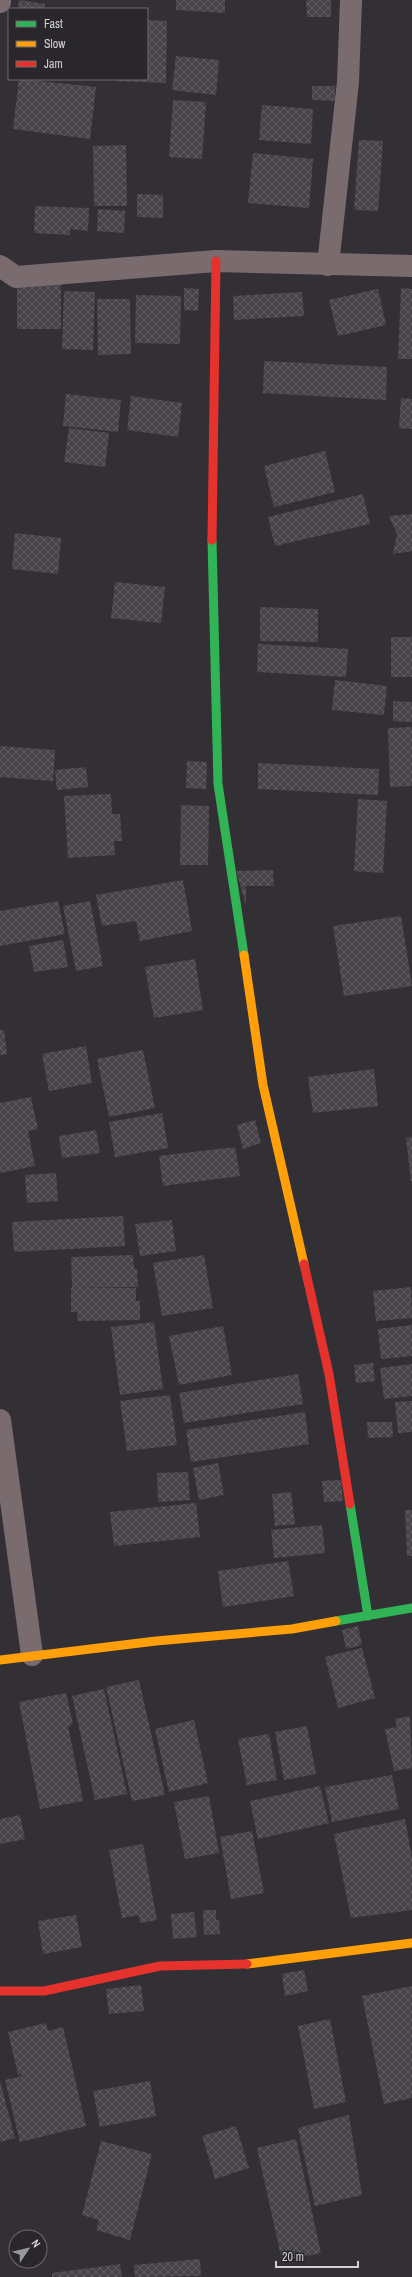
<svg xmlns="http://www.w3.org/2000/svg" width="412" height="2277" viewBox="0 0 412 2277" font-family="'Archivo Narrow',sans-serif">
	<style>
		.building { fill: url(#building-cross-hatch) }
		.lines { fill: none; stroke-linecap: round; stroke-linejoin: round }
		.street { stroke: #7a6b6f; stroke-width: 22 }
		.fast { stroke: #30b455; stroke-width: 9 }
		.slow { stroke: #ff9f0a; stroke-width: 9 }
		.jam { stroke: #e5322d; stroke-width: 9 }
	</style>
	<defs>
		<pattern id="building-cross-hatch" width="8" height="8" patternUnits="userSpaceOnUse"><rect width="8" height="8" fill="#464448"/><path d="M0 0l8 8M0 8l8-8" fill="none" stroke="#605e62"/></pattern>
	</defs>
	<rect width="100%" height="100%" fill="#333035"/>
	<!-- building -->
	<path class="building" d="M 19,0 L 45,4 L 45,9 L 18,9 Z
		M 176,0 L 225,0 L 225,13 L 176,10 Z
		M 306,0 L 331,0 L 331,17 L 307,17 Z
		M 147,20 L 167,21 L 166,83 L 117,81 L 117,79 L 147,79 Z
		M 176,56 L 219,60 L 216,95 L 172,90 Z
		M 19,79 L 96,87 L 90,139 L 13,129 Z
		M 312,86 L 335,86 L 335,101 L 312,100 Z
		M 173,100 L 206,102 L 202,159 L 169,157 Z
		M 262,105 L 313,109 L 311,144 L 259,140 Z
		M 359,140 L 383,141 L 378,211 L 354,210 Z
		M 126,145 L 127,206 L 94,206 L 93,146 Z
		M 253,153 L 313,159 L 309,208 L 248,203 Z
		M 137,194 L 163,195 L 163,218 L 137,217 Z
		M 35,206 L 89,208 L 88,231 L 70,229 L 70,235 L 34,233 Z
		M 98,209 L 125,211 L 124,233 L 97,231 Z
		M 17,278 L 61,278 L 61,329 L 17,329 Z
		M 184,288 L 199,289 L 198,311 L 184,310 Z
		M 401,288 L 412,289 L 412,359 L 398,359 Z
		M 378,289 L 386,325 L 338,336 L 329,300 Z
		M 64,291 L 95,292 L 93,350 L 62,349 Z
		M 302,292 L 304,316 L 234,320 L 233,296 Z
		M 136,295 L 181,296 L 180,344 L 135,343 Z
		M 97,299 L 130,299 L 131,354 L 98,355 Z
		M 264,361 L 387,367 L 386,400 L 263,393 Z
		M 66,394 L 121,400 L 118,432 L 63,426 Z
		M 131,396 L 182,403 L 178,437 L 127,430 Z
		M 401,398 L 412,399 L 412,429 L 399,428 Z
		M 69,428 L 109,433 L 105,467 L 64,462 Z
		M 325,451 L 335,492 L 274,507 L 264,466 Z
		M 363,494 L 370,524 L 275,546 L 268,517 Z
		M 412,514 L 412,551 L 393,554 L 397,534 L 389,516 Z
		M 15,533 L 61,538 L 58,574 L 12,569 Z
		M 115,582 L 165,587 L 161,623 L 111,618 Z
		M 260,607 L 318,609 L 318,642 L 260,641 Z
		M 391,637 L 412,637 L 412,677 L 391,677 Z
		M 258,644 L 348,649 L 346,677 L 257,672 Z
		M 335,680 L 387,686 L 384,715 L 332,710 Z
		M 393,701 L 412,702 L 412,722 L 393,721 Z
		M 412,727 L 412,786 L 390,787 L 388,728 Z
		M 0,746 L 55,750 L 53,781 L 0,777 Z
		M 187,761 L 207,762 L 206,789 L 186,788 Z
		M 258,763 L 379,769 L 378,795 L 258,789 Z
		M 86,767 L 88,787 L 57,790 L 55,770 Z
		M 111,794 L 112,814 L 120,814 L 122,841 L 114,841 L 115,855 L 68,858 L 64,796 Z
		M 358,799 L 387,801 L 383,873 L 354,871 Z
		M 181,805 L 209,806 L 208,865 L 180,865 Z
		M 273,870 L 274,886 L 246,886 L 246,905 L 236,871 Z
		M 183,880 L 192,931 L 140,941 L 136,921 L 102,926 L 96,895 Z
		M 58,901 L 65,934 L 0,946 L 0,911 Z
		M 90,901 L 103,966 L 76,971 L 63,906 Z
		M 401,916 L 412,986 L 344,996 L 333,926 Z
		M 63,940 L 68,967 L 34,972 L 29,946 Z
		M 195,959 L 203,1010 L 154,1018 L 145,967 Z
		M 0,1030 L 4,1030 L 7,1054 L 0,1055 Z
		M 86,1046 L 92,1083 L 49,1091 L 42,1054 Z
		M 143,1050 L 155,1108 L 109,1117 L 97,1059 Z
		M 374,1069 L 378,1106 L 313,1113 L 308,1077 Z
		M 31,1097 L 38,1129 L 28,1131 L 35,1166 L 0,1173 L 0,1103 Z
		M 162,1113 L 168,1148 L 115,1157 L 109,1122 Z
		M 255,1120 L 261,1143 L 243,1149 L 237,1125 Z
		M 96,1130 L 100,1153 L 62,1158 L 59,1136 Z
		M 412,1137 L 412,1181 L 411,1181 L 406,1138 Z
		M 235,1147 L 240,1176 L 163,1186 L 159,1156 Z
		M 56,1173 L 58,1201 L 27,1203 L 25,1175 Z
		M 123,1216 L 125,1246 L 14,1252 L 12,1222 Z
		M 172,1220 L 176,1251 L 140,1256 L 135,1224 Z
		M 133,1255 L 134,1268 L 137,1269 L 138,1287 L 72,1288 L 71,1257 Z
		M 204,1255 L 213,1308 L 162,1316 L 153,1263 Z
		M 411,1287 L 412,1318 L 376,1321 L 373,1291 Z
		M 71,1288 L 136,1288 L 136,1301 L 140,1301 L 140,1320 L 78,1321 L 77,1312 L 71,1312 Z
		M 154,1322 L 163,1389 L 120,1395 L 111,1327 Z
		M 412,1325 L 412,1356 L 381,1359 L 378,1329 Z
		M 223,1326 L 232,1375 L 179,1385 L 169,1336 Z
		M 373,1363 L 375,1381 L 356,1383 L 354,1365 Z
		M 412,1364 L 412,1396 L 384,1399 L 380,1368 Z
		M 298,1374 L 303,1404 L 184,1423 L 179,1393 Z
		M 170,1395 L 177,1445 L 127,1451 L 120,1401 Z
		M 412,1401 L 412,1432 L 398,1433 L 395,1402 Z
		M 305,1412 L 309,1444 L 191,1462 L 186,1430 Z
		M 367,1422 L 392,1422 L 393,1437 L 368,1438 Z
		M 218,1463 L 224,1495 L 199,1500 L 193,1468 Z
		M 188,1472 L 190,1500 L 158,1502 L 157,1473 Z
		M 341,1480 L 343,1501 L 324,1502 L 322,1481 Z
		M 291,1492 L 295,1524 L 275,1526 L 272,1494 Z
		M 196,1503 L 200,1537 L 114,1546 L 110,1512 Z
		M 405,1510 L 412,1510 L 412,1556 L 407,1556 Z
		M 322,1525 L 325,1553 L 274,1558 L 271,1530 Z
		M 288,1561 L 294,1596 L 223,1607 L 218,1571 Z
		M 358,1626 L 362,1645 L 346,1649 L 342,1630 Z
		M 362,1648 L 375,1698 L 338,1708 L 325,1657 Z
		M 139,1680 L 165,1795 L 132,1801 L 106,1687 Z
		M 104,1689 L 127,1794 L 95,1800 L 72,1696 Z
		M 66,1693 L 73,1724 L 68,1726 L 83,1801 L 40,1809 L 19,1702 Z
		M 410,1716 L 412,1768 L 394,1771 L 385,1729 L 397,1727 L 395,1719 Z
		M 194,1720 L 208,1783 L 169,1792 L 155,1729 Z
		M 307,1726 L 316,1774 L 284,1780 L 275,1732 Z
		M 269,1734 L 277,1780 L 247,1785 L 238,1739 Z
		M 392,1775 L 399,1809 L 332,1822 L 325,1787 Z
		M 320,1786 L 329,1823 L 258,1839 L 250,1801 Z
		M 209,1796 L 219,1853 L 185,1859 L 174,1802 Z
		M 20,1815 L 25,1839 L 0,1844 L 0,1819 Z
		M 405,1819 L 412,1858 L 412,1910 L 351,1918 L 334,1834 Z
		M 252,1831 L 264,1893 L 231,1899 L 220,1837 Z
		M 143,1844 L 157,1920 L 140,1923 L 139,1915 L 122,1918 L 109,1850 Z
		M 203,1910 L 216,1910 L 216,1920 L 219,1920 L 220,1934 L 204,1935 Z
		M 194,1912 L 197,1937 L 173,1939 L 171,1914 Z
		M 76,1915 L 82,1947 L 43,1954 L 38,1921 Z
		M 304,1970 L 308,1991 L 285,1996 L 282,1974 Z
		M 141,1985 L 144,2011 L 109,2014 L 106,1989 Z
		M 412,1986 L 412,2098 L 384,2104 L 362,1996 Z
		M 330,2019 L 346,2102 L 314,2109 L 298,2026 Z
		M 46,2023 L 48,2031 L 63,2027 L 86,2126 L 20,2142 L 5,2080 L 22,2076 L 21,2074 L 18,2075 L 8,2032 Z
		M 0,2081 L 15,2138 L 0,2142 Z
		M 150,2081 L 156,2116 L 100,2127 L 93,2091 Z
		M 349,2115 L 362,2195 L 315,2206 L 298,2128 Z
		M 236,2126 L 249,2168 L 215,2179 L 202,2136 Z
		M 296,2139 L 321,2253 L 282,2261 L 257,2148 Z
		M 101,2141 L 152,2154 L 130,2240 L 96,2230 L 99,2220 L 82,2215 Z
		M 200,2259 L 201,2276 L 135,2277 L 134,2265 Z
		M 120,2264 L 122,2277 L 52,2277 L 52,2273 Z"/>
	<g class="lines">
		<!-- street -->
		<path class="street" d="M 0,2 L 0,0
			M 328,265 L 348,82 L 351,0
			M 0,266 L 16,277 L 216,261 L 412,266
			M 0,1420 L 32,1655"/>
		<!-- fast -->
		<path class="fast" d="M 212,540 L 218,784 L 244,955
			M 350,1504 L 368,1616
			M 336,1621 L 412,1608"/>
		<!-- slow -->
		<path class="slow" d="M 244,955 L 263,1085 L 304,1264
			M 0,1660 L 156,1641 L 292,1629 L 336,1621
			M 247,1964 L 412,1943"/>
		<!-- jam -->
		<path class="jam" d="M 212,540 L 216,261
			M 304,1264 L 329,1374 L 350,1504
			M 0,1991 L 44,1991 L 160,1966 L 247,1964"/>
	</g>
	<!-- legend -->
	<rect x="8" y="8" width="140" height="72" fill="#29262c" stroke="#6d6a6f"/>
	<rect x="16" y="21" width="20" height="6" fill="#30b455" stroke="#6d6a6f"/>
	<text x="44" y="28" font-size="12" fill="#d2d0d4">Fast</text>
	<rect x="16" y="41" width="20" height="6" fill="#ff9f0a" stroke="#6d6a6f"/>
	<text x="44" y="48" font-size="12" fill="#d2d0d4">Slow</text>
	<rect x="16" y="61" width="20" height="6" fill="#e5322d" stroke="#6d6a6f"/>
	<text x="44" y="68" font-size="12" fill="#d2d0d4">Jam</text>
	<!-- north arrow -->
	<g transform="translate(28 2249) rotate(55)"><circle r="19" fill="#29262c" stroke="#6d6a6f"/>
	<path d="M0-3L7 15L0 10L-7 15Z" fill="#9a989c"/>
	<text y="-6" font-size="11" font-weight="bold" text-anchor="middle" fill="#d2d0d4">N</text>
	</g>
	<!-- scale -->
	<path d="M276 2261v6h82v-6" fill="none" stroke="#d2d0d4" stroke-width="2"/>
	<text x="282" y="2261" font-size="12" fill="#d2d0d4" stroke="#29262c" stroke-width="3" paint-order="stroke">20 m</text>
</svg>
